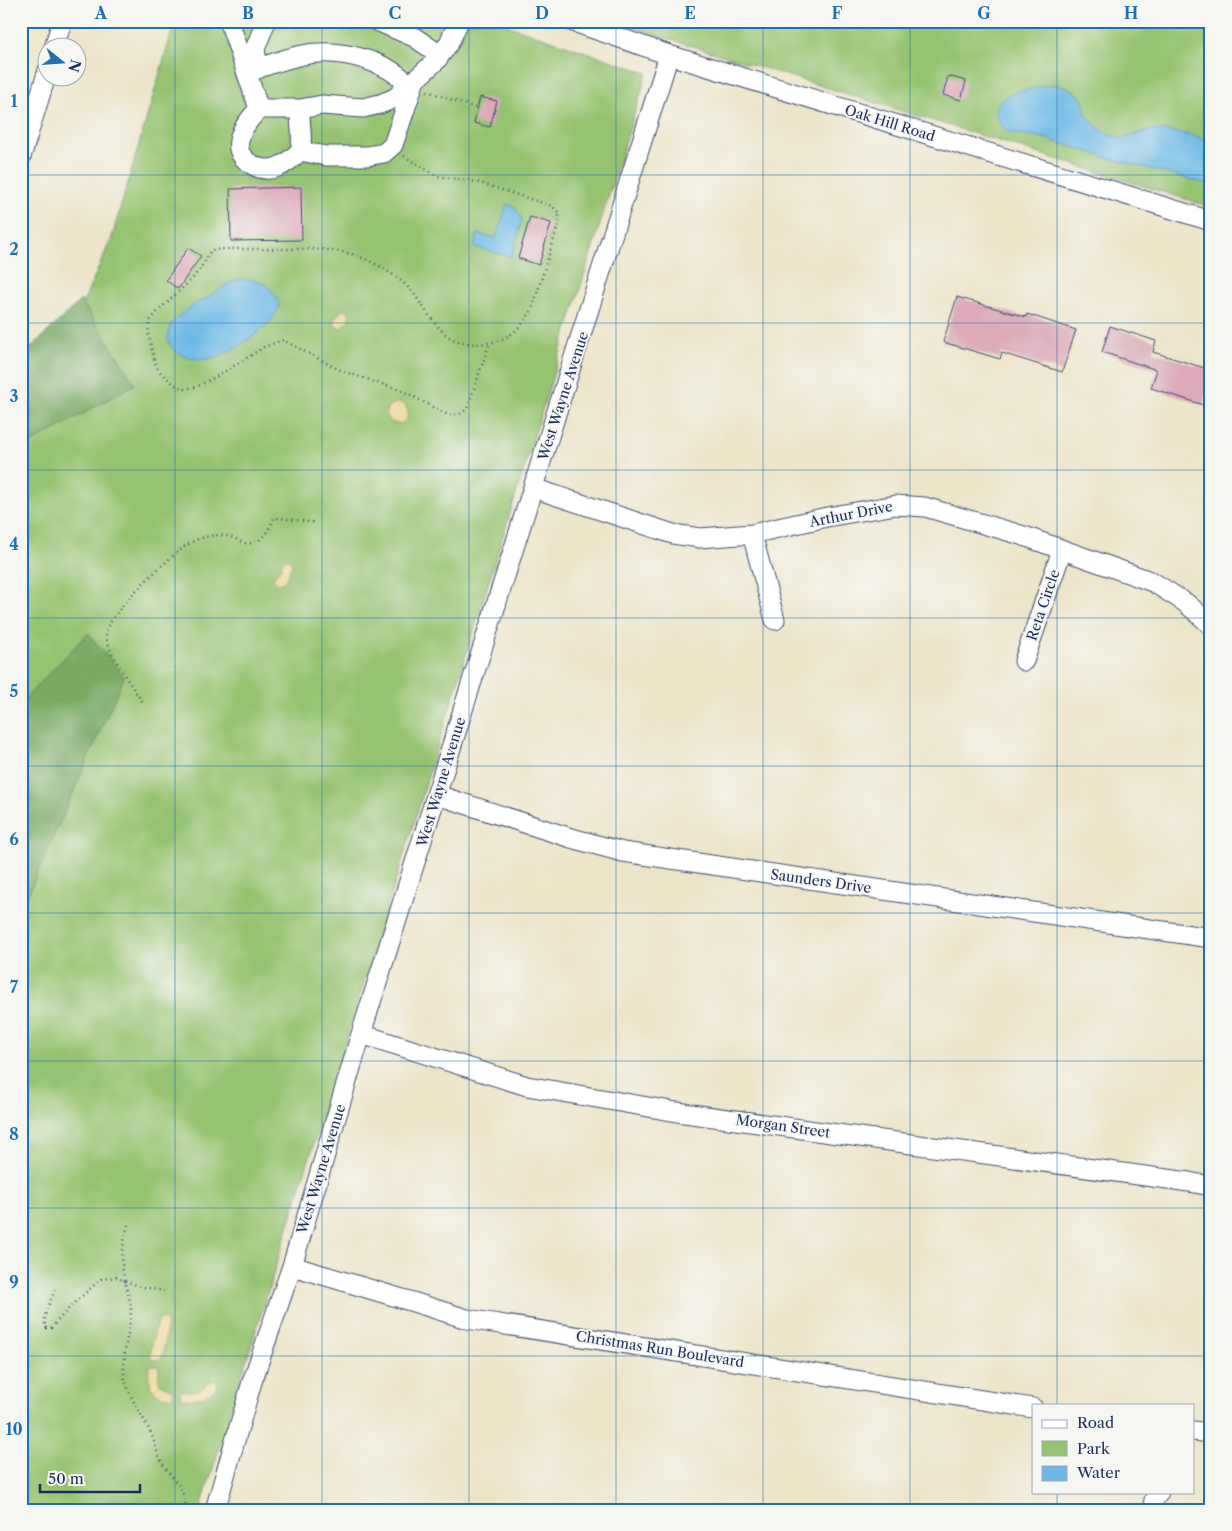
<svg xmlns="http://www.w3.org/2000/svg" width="1232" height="1531" viewBox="0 0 1232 1531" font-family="'Libre Caslon Text',serif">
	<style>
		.green { fill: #95c371; stroke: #587968 }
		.forest { fill: #78a963; stroke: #4a6c60 }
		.sand { fill: #eeda9e; stroke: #84847e }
		.water { fill: #6bb8e5; stroke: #4374a2 }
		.building { fill: #dcaab9 }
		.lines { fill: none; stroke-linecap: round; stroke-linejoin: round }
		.minor-casing { stroke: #3a4a6e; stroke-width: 21 }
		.path { stroke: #3a4a6e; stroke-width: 2.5; stroke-dasharray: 1 4; stroke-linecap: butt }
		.minor { stroke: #fff; stroke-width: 19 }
		.grid { fill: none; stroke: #1f6fb2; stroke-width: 1; stroke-opacity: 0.55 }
		.labels { text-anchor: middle; stroke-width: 4; stroke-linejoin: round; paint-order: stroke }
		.street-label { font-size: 14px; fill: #1b2f5e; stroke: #f6f6f2 }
		.neatline { fill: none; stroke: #1f6fb2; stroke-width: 2 }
		.grid-label { font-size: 16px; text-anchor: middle; font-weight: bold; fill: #1f6fb2 }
	</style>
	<rect width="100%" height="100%" fill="#f6f6f2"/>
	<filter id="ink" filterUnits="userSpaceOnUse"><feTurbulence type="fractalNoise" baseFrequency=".02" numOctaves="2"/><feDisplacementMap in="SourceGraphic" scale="10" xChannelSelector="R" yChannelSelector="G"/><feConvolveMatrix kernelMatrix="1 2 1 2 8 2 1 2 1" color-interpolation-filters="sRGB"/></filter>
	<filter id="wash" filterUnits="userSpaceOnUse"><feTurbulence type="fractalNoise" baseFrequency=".0096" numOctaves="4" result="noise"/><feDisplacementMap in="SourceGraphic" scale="20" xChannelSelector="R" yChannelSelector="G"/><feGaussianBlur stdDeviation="1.12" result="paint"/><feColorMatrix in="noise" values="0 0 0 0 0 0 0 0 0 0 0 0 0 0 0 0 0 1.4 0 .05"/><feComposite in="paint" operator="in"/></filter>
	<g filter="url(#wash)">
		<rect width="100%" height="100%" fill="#ede5c9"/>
		<!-- green -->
		<path class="green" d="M 175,21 L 495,21 L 647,73 L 200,1510 L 21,1510 L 21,406 L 51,376 L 112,237 Z
			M 612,21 L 1211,21 L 1211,207 Z"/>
		<!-- forest -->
		<path class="forest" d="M 81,300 L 135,384 L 21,449 L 21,357 Z
			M 88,633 L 124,677 L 21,910 L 21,703 Z"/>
		<!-- sand -->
		<path class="sand" d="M 343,310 L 346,310 L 350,313 C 349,319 347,324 341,328 C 327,325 337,315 343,310 Z
			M 398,402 L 406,406 C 415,432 381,427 387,407 Z
			M 287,558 L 292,562 C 292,566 287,577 285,581 C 283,583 281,583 278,584 L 273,580 C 275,573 282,570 282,562 Z
			M 159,1319 L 164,1319 L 167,1323 L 163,1355 L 161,1359 L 154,1360 L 151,1358 L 150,1355 L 155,1329 Z
			M 152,1365 L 158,1366 C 161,1373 156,1378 161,1385 L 174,1390 L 173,1395 L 171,1397 C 153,1398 147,1383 149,1367 Z
			M 213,1380 L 217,1382 L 217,1387 C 207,1397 193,1402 180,1398 L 180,1391 L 198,1391 Z"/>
		<!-- water -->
		<path class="water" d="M 1054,84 C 1064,86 1076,89 1081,98 C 1084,102 1084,108 1086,113 C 1091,124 1104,133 1116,137 C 1127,140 1135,133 1146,131 C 1165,128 1192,135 1211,141 L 1211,185 L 1105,157 L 1041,137 L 1009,133 L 1005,129 L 999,122 L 996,113 C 997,107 999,102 1003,99 C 1017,89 1038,88 1054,84 Z
			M 507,204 L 515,207 L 522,220 L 512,257 L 474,247 L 478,234 L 496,238 Z
			M 248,279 C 253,280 261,281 266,285 C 271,289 281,301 279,307 C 273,327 226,358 206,359 C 194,360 184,358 174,350 C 163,341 168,325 178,317 C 186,309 197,304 207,298 C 216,292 226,284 236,280 C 240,279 244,279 248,279 Z"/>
		<g id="blocks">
			<!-- building -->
			<path class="building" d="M 948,76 L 966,81 L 961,100 L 943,95 Z
				M 480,97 L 497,101 L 490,127 L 474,123 Z
				M 301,187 L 302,240 L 231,241 L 230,189 Z
				M 530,217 L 551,223 L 539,265 L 518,258 Z
				M 188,248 L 201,256 L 178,289 L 166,280 Z
				M 957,297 L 1026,317 L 1027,314 L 1076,330 L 1062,372 L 1002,353 L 1000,359 L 943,342 Z
				M 1110,326 L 1156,341 L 1153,352 L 1211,370 L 1211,379 L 1203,405 L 1151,388 L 1157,370 L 1102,352 Z"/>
		</g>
	</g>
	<g filter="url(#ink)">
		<use href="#blocks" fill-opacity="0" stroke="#3a4a6e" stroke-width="1"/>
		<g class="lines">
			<!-- minor casing -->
			<g class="minor-casing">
				<path id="minor" d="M 229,21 L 259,109
					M 377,21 L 414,37 L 433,50
					M 571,21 L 669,55 L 1211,221
					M 54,48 L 62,21
					M 258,69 L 255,49 L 266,21
					M 247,72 C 292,57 319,44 367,60 C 383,65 398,73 409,85
					M 415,80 L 393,145 L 384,153 L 367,156 L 326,156 L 300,151 C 286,165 270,176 251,164 C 226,149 244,124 259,109 L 300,109 L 322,105 L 363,108 L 380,104 L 395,98 L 436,61 L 449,43 L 459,21
					M 300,151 C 304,137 299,124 300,109
					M 21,157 L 48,70
					M 533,488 L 673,534 L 700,538 L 752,534 L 827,517 L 896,505 L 925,507 L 1024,536 L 1153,582 L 1186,603 L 1211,625
					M 752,534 L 775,620
					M 1024,661 L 1062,550
					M 437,795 L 571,838 L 623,852 L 1211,938
					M 361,1034 L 527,1086 L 677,1112 L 1189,1182 L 1211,1186
					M 292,1266 L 413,1302 L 467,1319 L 1033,1408
					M 1193,1431 L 1211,1433
					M 215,1510 L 252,1382 L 292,1266 L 361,1034 L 669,55
					M 1152,1510 L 1154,1500 L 1159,1492"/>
			</g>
			<!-- path -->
			<path class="path" d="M 427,91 L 476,108
				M 404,156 L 437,176 L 477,182 L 549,205 L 553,207 L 559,213 L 559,222 L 532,310 C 526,319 519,329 510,335 C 494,345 467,347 451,338 C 438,331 423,306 414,294 C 402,279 383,267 365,259 C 341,248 313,249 287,249 C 265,249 244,249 222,249 L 211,250 L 204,263 L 194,277 L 158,311 L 150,321 L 148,333 L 155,363 L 159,371 L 175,385 L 184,389 L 196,387 L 221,374 L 264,347 L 283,340 L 342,371 L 403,391 L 448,415 L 460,414 L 467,409 L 490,342
				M 142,701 C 132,687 106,650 106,634 C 106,615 170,556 187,545 C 192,542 199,538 205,537 C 213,535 223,534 231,537 C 236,538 240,542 245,543 C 261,546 269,530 274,518 L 281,518 L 317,523
				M 128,1225 C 123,1242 120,1261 124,1278 C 126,1290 131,1299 131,1311 C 130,1334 119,1362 126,1383 C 131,1400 142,1415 150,1431 C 155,1442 157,1455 164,1466 C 175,1482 185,1489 186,1510
				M 55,1290 C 51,1301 41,1317 46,1328 L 51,1328 L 71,1306 L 101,1279 L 116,1277 L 124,1281 L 143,1287 L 164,1291"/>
			<!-- minor -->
			<use href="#minor" class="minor"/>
		</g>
	</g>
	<!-- grid -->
	<path class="grid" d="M 175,21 L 175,1510M 322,21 L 322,1510M 469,21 L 469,1510M 616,21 L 616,1510M 763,21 L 763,1510M 910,21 L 910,1510M 1057,21 L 1057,1405M 21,175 L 1211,175M 21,323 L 1211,323M 21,470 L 1211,470M 21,618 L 1211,618M 21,766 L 1211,766M 21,913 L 1211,913M 21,1061 L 1211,1061M 21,1208 L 1211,1208M 21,1356 L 1211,1356M 1057,1492 L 1057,1510"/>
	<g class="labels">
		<!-- street labels -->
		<g class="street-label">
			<text transform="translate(890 123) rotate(17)" y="5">Oak Hill Road</text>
			<text transform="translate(563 396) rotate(-72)" y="5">West Wayne Avenue</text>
			<text transform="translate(851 514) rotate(-11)" y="5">Arthur Drive</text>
			<text transform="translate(1043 605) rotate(-71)" y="5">Reta Circle</text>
			<text transform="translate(441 782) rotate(-73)" y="5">West Wayne Avenue</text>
			<text transform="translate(821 881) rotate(8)" y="5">Saunders Drive</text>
			<text transform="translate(783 1126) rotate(8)" y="5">Morgan Street</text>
			<text transform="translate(321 1169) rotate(-73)" y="5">West Wayne Avenue</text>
			<text transform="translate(660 1349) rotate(9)" y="5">Christmas Run Boulevard</text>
		</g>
	</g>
	<!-- margin -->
	<rect width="1232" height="1531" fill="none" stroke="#f6f6f2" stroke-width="55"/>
	<!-- legend -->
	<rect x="1032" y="1404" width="162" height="90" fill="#f6f6f2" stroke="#9ea6b7"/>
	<rect x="1042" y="1420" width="25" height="8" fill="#ffffff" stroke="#9ea6b7"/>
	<text x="1077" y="1428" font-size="15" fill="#1b2f5e">Road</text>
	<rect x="1042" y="1441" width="25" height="15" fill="#95c371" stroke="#9ea6b7"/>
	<text x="1077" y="1454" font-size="15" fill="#1b2f5e">Park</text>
	<rect x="1042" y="1466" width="25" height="15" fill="#6bb8e5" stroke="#9ea6b7"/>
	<text x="1077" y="1478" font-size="15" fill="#1b2f5e">Water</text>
	<!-- north arrow -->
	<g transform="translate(62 62) rotate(107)"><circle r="24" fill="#f6f6f2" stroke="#9ea6b7"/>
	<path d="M0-4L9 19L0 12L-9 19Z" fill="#1f6fb2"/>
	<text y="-8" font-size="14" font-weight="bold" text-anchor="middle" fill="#1b2f5e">N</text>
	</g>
	<!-- scale -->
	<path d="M40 1484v8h100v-8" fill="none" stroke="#1b2f5e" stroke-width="2.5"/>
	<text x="48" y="1484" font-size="15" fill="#1b2f5e" stroke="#f6f6f2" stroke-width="4" paint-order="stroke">50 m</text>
	<rect x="28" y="28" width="1176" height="1476" class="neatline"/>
	<g class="grid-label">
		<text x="101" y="19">A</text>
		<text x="248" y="19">B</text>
		<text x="395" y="19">C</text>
		<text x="542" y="19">D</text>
		<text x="690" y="19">E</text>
		<text x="837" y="19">F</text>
		<text x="984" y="19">G</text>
		<text x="1131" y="19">H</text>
		<text x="14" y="107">1</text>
		<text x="14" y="255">2</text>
		<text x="14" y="402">3</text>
		<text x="14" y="550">4</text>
		<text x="14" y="697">5</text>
		<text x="14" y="845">6</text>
		<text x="14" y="993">7</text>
		<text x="14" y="1140">8</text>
		<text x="14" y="1288">9</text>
		<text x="14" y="1435">10</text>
	</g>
</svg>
